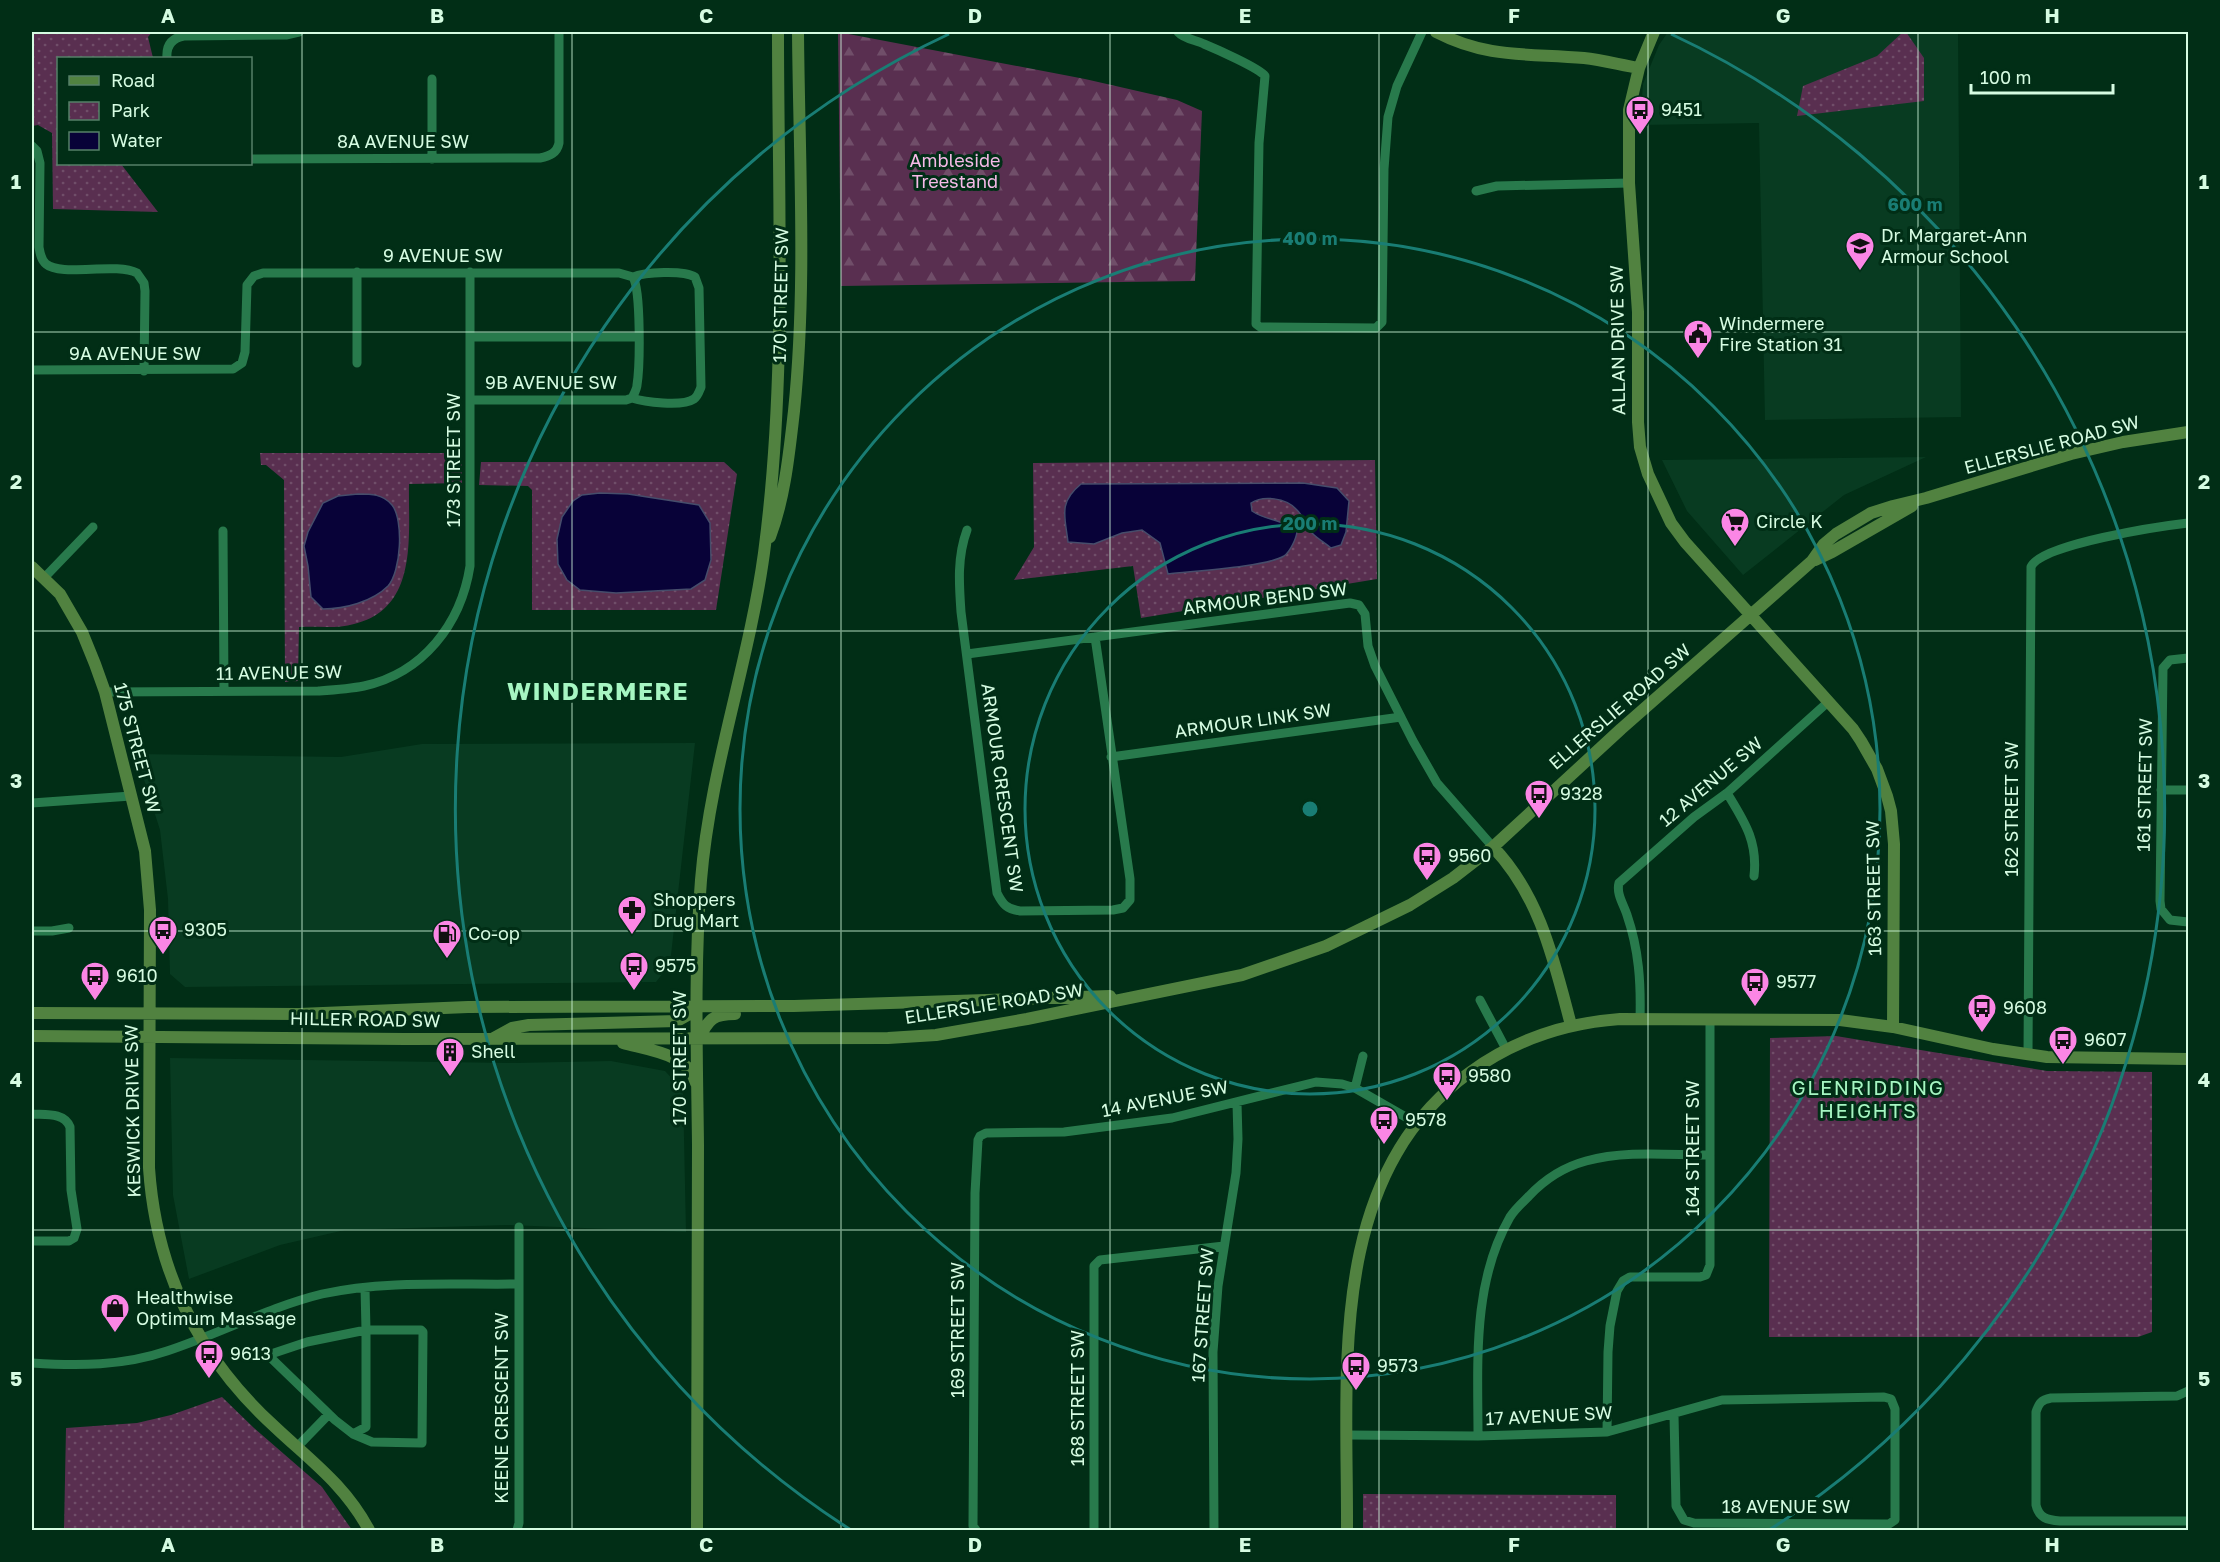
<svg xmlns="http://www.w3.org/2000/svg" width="2220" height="1562" viewBox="0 0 2220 1562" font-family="'Golos Text',sans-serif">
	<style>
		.built { fill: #083b21 }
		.forest { fill: url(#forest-firs) }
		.park { fill: url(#park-dots) }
		.water { fill: #080238; stroke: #464d6b; stroke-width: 1.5 }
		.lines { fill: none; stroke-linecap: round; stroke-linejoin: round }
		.street { stroke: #287a4c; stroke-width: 9 }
		.secondary { stroke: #518240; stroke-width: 12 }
		.grid { fill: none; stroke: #d6fce2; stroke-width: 1.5; stroke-opacity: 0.55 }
		.ring { fill: none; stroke: #197d74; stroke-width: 3 }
		.labels { text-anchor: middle; stroke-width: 6; stroke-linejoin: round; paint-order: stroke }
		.poi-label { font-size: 18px; fill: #d6fce2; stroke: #012e16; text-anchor: start }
		.street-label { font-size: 18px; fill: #d6fce2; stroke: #012e16 }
		.park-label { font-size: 18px; fill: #f6bae8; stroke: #012e16 }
		.neighbourhood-label { font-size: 20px; letter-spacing: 1.5px; fill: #a6f6c2; stroke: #012e16 }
		.district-label { font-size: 24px; font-weight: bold; letter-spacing: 1.5px; fill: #a6f6c2; stroke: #012e16 }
		.centre { fill: #197d74; stroke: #012e16; stroke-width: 3 }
		.ring-label { font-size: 18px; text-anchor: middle; font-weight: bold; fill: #197d74; stroke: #012e16; stroke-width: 6; stroke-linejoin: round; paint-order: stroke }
		.neatline { fill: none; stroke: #d6fce2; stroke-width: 2 }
		.grid-label { font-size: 20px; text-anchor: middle; font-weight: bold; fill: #d6fce2 }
	</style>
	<defs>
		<pattern id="forest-firs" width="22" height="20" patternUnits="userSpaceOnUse" patternTransform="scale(1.5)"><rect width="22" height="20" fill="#592f50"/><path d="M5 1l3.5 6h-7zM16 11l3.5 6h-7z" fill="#704e69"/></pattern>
		<pattern id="park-dots" width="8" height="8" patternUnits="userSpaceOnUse" patternTransform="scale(1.5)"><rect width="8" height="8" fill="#592f50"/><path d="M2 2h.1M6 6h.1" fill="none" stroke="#704e69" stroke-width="1.8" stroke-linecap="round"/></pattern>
	</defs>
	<rect width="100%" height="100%" fill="#012e16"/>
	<!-- built -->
	<path class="built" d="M 1668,32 L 1958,32 L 1961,417 L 1765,420 L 1759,123 L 1640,125 L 1643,84 L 1659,45 Z
		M 1926,457 L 1844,495 L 1743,575 L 1687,511 L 1662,460 Z
		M 695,743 L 670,964 L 656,982 L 185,987 L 170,974 L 168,899 L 160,830 L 136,754 L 341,757 L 422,744 Z
		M 170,1058 L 515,1063 L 611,1061 L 665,1071 L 683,1090 L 686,1232 L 507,1225 L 345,1230 L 280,1245 L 189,1279 L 173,1195 Z"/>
	<!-- forest -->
	<path class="forest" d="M 838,32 L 1085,79 L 1177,100 L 1202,111 L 1195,281 L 841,286 Z"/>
	<!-- park -->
	<path class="park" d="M 32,32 L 152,32 L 148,37 L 153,58 L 58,58 L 58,164 L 121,164 L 158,212 L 53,209 L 52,133 L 38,125 L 32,126 Z
		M 1903,32 L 1906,32 L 1924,58 L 1924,101 L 1797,116 L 1803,86 L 1877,56 Z
		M 260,453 L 462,453 L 462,483 L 409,484 C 408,536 419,608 354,624 C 338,629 316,626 299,627 L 298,681 L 285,682 L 284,480 L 266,465 L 261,465 Z
		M 1375,460 L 1377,579 L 1141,618 L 1133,566 L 1014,580 L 1034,547 L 1033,463 Z
		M 481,462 L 724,462 L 737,474 L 716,610 L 532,610 L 532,490 L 528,486 L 479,485 Z
		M 1836,1036 L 2047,1071 L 2152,1072 L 2152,1332 L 2138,1337 L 1769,1337 L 1770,1038 Z
		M 222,1397 L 254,1428 L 322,1487 L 352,1530 L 64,1530 L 66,1428 L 137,1423 L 171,1415 Z
		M 1363,1494 L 1616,1495 L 1616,1530 L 1363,1530 Z"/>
	<!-- water -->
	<path class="water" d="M 1303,483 L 1337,488 L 1349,501 L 1346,532 L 1341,545 L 1331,548 C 1325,543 1318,539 1312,533 C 1306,525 1303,515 1296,509 C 1286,498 1263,495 1251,503 L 1252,511 C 1266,521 1284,519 1297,532 C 1296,539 1290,552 1284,556 C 1266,567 1193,571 1168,574 L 1160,543 L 1142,530 L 1122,533 L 1094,544 L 1068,542 C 1065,516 1058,503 1081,484 Z
		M 600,493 L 628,494 L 699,505 L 710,523 L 711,560 L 705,580 L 691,589 L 616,593 L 580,590 L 567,580 L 558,564 L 557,539 L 562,517 L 573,501 L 582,495 Z
		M 358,494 C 371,494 383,494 392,505 C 404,520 401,572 388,586 C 372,602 344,609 323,609 L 311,597 L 308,566 L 304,546 L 308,532 L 323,503 L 338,496 Z"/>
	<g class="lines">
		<!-- street -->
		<path class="street" d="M 1178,32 C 1184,39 1196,40 1204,44 C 1216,49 1259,68 1265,76 L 1259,143 L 1256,324 L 1260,327 L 1376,328 L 1382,322 L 1384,169 L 1388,117 L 1397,86 L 1422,32
			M 167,58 C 166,45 172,38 184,36 L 286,35 L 299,32
			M 432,79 L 432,159
			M 32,146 L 37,151 L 40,163 L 39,247 C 40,253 41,260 46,264 C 61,277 116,262 137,273 L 144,283 L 145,291 L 144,371
			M 250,159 L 540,158 C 550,156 557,153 559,143 L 559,32
			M 1476,191 L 1497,186 L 1629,183
			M 357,272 L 357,363
			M 471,337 L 638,337
			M 32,370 L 233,369 L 242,363 L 245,352 L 247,285 L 254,276 L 263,273 L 619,273 L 633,277
			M 632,398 C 644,402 682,407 694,399 C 698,396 699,392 701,387 L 699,288 L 695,277 C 684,270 644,272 633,277
			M 632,398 C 634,394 637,389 637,385 C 640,366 641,291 633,277
			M 470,400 L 626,400 L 632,398
			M 967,530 C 957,557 959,584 961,612 L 997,893 C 1003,905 1007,909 1020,911 L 1113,910 L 1123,908 L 1130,900 L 1130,879 L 1095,637
			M 223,531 L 224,691
			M 44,578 L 93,527
			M 967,654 L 1350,603 L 1359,605 L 1365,614 L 1368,646 L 1375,666 L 1413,741 L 1437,783 L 1493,847
			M 2188,658 L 2170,660 L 2163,668 L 2160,901 L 2161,909 L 2170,920 L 2188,922
			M 105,692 L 318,691 C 333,690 349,689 364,686 C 423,673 461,624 470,566 L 470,272
			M 1111,757 L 1401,717
			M 2161,790 L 2188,790
			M 1727,793 C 1744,821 1758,841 1754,876
			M 32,803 L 131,796
			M 32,931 L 52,931 L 69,928
			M 1480,1000 L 1506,1049
			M 1640,1019 C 1641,983 1639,950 1627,915 C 1624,905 1616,894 1619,883 L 1694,817 L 1727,793 L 1828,702
			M 2028,1055 L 2031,567 C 2040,544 2162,526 2188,523
			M 1355,1088 L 1363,1056
			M 32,1114 C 45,1115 64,1112 70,1127 L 71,1190 L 77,1229 L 74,1238 L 69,1241 L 32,1241
			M 32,1363 C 78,1366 123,1366 167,1351 C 219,1334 269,1307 322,1294 C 384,1280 455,1285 518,1284
			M 2188,1391 L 2177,1396 L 2051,1398 C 2041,1400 2039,1403 2036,1412 L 2036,1505 C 2039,1518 2047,1520 2060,1521 L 2188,1521
			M 1607,1432 L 1608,1352 L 1610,1326 L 1617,1291 L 1623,1281 L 1630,1277 L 1700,1277 L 1706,1275 L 1710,1265 L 1710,1020
			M 353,1434 L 372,1442 L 422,1443 L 423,1332 L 421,1330 L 366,1330 L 366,1427 L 353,1434 L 335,1420 L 271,1358 L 271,1354 L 307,1342 L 366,1330 L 365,1288
			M 1348,1435 L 1478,1436 L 1607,1432 L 1722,1400 L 1884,1397 L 1891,1399 L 1895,1409 L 1895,1520 L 1889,1524 L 1694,1523 L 1684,1520 L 1676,1506 L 1674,1415
			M 1478,1436 C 1478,1362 1472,1283 1510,1217 C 1515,1209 1522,1203 1529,1196 C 1544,1180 1564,1167 1586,1161 C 1625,1150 1669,1155 1710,1155
			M 297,1447 L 329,1414
			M 517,1530 L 519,1523 L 519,1227
			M 976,1530 L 973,1526 L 975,1193 L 978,1140 L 980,1136 L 986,1133 L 1064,1132 L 1172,1118 L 1316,1082 L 1342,1084 L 1355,1088 L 1416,1123
			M 1094,1530 L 1094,1266 L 1100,1260 L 1224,1246
			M 1214,1530 L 1213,1352 L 1218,1286 L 1236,1173 L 1238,1139 L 1237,1103"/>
		<!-- secondary -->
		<path class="secondary" d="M 1436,32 C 1488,59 1529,53 1584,58 C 1602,60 1621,65 1639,68
			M 1654,32 L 1639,68 L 1629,110 L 1629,183 L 1638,312 L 1638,422 L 1640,447 L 1648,474 L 1671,523 L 1685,542 L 1853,729 L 1861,741 L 1877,769 L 1887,796 L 1891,811 L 1894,844 L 1893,1027
			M 770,537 C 785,497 789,454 794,411 C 807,285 799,158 798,32
			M 1815,560 L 1832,552 L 1912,506
			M 32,567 L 60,594 L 82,632 L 95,664 L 105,692 L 145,851 L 150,910 L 149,1168 C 156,1271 199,1358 275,1427 C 311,1461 345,1485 369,1530
			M 1493,847 C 1540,896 1554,961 1571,1025
			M 32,1013 L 299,1014 L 468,1007 L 794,1006 L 1110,996
			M 32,1036 L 405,1039 L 888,1038 L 936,1035 L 1027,1019 L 1242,975 L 1326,946 L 1410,905 L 1453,878 L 1493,847 L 1621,729 L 1812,561 L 1824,544 L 1836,534 L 1871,513 L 1893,506 L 1926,498 L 2071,454 L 2123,442 L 2188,432
			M 699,1038 C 709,1019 713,1014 735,1014
			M 492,1039 L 512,1028 L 529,1025 L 677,1021 L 693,1012 L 698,1006
			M 623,1043 C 648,1050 689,1054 696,1083
			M 697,1530 C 697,1402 698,1273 698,1145 C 697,1057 694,967 701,880 C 710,769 749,663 764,553 C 787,381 778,205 778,32
			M 1347,1530 C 1348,1375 1325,1177 1469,1073 C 1514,1040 1564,1023 1620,1019 L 1840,1020 L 1893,1027 L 1993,1049 L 2047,1057 L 2188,1059"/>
	</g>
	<!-- grid -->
	<path class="grid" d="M 302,32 L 302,1530M 572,32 L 572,1530M 841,32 L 841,1530M 1110,32 L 1110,1530M 1379,32 L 1379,1530M 1648,32 L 1648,1530M 1918,32 L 1918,1530M 32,332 L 2188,332M 32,631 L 2188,631M 32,931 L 2188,931M 32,1230 L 2188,1230"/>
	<!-- distance rings -->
	<g class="ring">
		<circle cx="1310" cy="809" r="285"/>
		<circle cx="1310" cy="809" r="570"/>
		<path d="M851 1530A855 855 0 0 1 949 34M1671 34A855 855 0 0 1 1769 1530"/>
	</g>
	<!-- icons -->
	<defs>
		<g id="bus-pin" transform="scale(1.5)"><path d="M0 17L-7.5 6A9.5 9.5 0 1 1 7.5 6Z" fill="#fb86e5" stroke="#012e16"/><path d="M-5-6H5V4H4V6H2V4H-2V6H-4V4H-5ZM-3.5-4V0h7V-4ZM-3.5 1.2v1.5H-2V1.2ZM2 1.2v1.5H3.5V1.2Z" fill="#111"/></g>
		<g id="school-pin" transform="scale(1.5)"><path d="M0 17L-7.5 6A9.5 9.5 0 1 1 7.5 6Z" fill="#fb86e5" stroke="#012e16"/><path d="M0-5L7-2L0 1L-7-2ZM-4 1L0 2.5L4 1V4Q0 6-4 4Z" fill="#111"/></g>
		<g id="civic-pin" transform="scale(1.5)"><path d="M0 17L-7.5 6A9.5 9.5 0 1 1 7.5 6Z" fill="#fb86e5" stroke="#012e16"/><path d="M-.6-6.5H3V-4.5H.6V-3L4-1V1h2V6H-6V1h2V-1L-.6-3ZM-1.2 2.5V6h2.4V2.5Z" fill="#111"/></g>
		<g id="supermarket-pin" transform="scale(1.5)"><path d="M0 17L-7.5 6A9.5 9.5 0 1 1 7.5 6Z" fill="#fb86e5" stroke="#012e16"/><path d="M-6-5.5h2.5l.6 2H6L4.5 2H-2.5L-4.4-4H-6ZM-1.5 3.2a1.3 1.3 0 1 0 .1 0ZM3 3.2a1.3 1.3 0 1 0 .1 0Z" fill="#111"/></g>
		<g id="pharmacy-pin" transform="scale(1.5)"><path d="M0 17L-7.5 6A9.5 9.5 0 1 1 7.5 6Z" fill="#fb86e5" stroke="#012e16"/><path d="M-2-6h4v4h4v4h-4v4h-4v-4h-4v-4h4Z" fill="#111"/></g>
		<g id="fuel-pin" transform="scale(1.5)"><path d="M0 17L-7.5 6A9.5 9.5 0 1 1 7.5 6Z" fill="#fb86e5" stroke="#012e16"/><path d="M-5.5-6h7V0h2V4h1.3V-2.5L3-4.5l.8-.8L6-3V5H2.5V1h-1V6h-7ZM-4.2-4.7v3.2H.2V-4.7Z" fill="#111"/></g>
		<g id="building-pin" transform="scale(1.5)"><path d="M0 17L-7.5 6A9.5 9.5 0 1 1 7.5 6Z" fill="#fb86e5" stroke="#012e16"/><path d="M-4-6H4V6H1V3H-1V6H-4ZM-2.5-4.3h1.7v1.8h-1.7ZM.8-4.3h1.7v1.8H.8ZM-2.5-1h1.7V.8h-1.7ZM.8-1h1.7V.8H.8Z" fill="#111"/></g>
		<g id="shop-pin" transform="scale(1.5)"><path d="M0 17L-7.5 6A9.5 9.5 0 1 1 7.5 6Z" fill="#fb86e5" stroke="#012e16"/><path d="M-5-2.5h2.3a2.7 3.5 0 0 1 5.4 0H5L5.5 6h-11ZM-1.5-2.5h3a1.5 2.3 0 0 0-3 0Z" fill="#111"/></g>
	</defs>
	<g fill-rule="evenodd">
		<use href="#bus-pin" x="1640" y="110"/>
		<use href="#school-pin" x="1860" y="246"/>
		<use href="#civic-pin" x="1698" y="334"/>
		<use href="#supermarket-pin" x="1735" y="522"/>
		<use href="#bus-pin" x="1539" y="794"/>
		<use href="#bus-pin" x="1427" y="856"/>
		<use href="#pharmacy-pin" x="632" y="910"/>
		<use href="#bus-pin" x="163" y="930"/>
		<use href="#fuel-pin" x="447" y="934"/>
		<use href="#bus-pin" x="634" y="966"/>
		<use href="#bus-pin" x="95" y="976"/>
		<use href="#bus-pin" x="1755" y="982"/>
		<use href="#bus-pin" x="1982" y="1008"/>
		<use href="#bus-pin" x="2063" y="1040"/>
		<use href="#building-pin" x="450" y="1052"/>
		<use href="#bus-pin" x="1447" y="1076"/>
		<use href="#bus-pin" x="1384" y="1120"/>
		<use href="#shop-pin" x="115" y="1308"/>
		<use href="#bus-pin" x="209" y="1354"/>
		<use href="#bus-pin" x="1356" y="1366"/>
	</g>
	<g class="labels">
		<!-- poi labels -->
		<g class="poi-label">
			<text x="1661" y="116">9451</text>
			<text x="1881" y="242">Dr. Margaret-Ann<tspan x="1881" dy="21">Armour School</tspan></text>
			<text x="1719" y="330">Windermere<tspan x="1719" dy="21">Fire Station 31</tspan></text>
			<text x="1756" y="528">Circle K</text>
			<text x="1560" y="800">9328</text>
			<text x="1448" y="862">9560</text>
			<text x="653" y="906">Shoppers<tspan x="653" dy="21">Drug Mart</tspan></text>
			<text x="184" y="936">9305</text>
			<text x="468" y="940">Co-op</text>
			<text x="655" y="972">9575</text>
			<text x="116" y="982">9610</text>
			<text x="1776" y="988">9577</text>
			<text x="2003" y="1014">9608</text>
			<text x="2084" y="1046">9607</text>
			<text x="471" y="1058">Shell</text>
			<text x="1468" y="1082">9580</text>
			<text x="1405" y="1126">9578</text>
			<text x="136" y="1304">Healthwise<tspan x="136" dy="21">Optimum Massage</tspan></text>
			<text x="230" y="1360">9613</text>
			<text x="1377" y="1372">9573</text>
		</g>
		<!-- street labels -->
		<g class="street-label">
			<text x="403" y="148">8A AVENUE SW</text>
			<text x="443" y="262">9 AVENUE SW</text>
			<text transform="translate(781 295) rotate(-89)" y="6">170 STREET SW</text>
			<text transform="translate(1618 340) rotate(-91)" y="6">ALLAN DRIVE SW</text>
			<text x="135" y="360">9A AVENUE SW</text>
			<text x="551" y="389">9B AVENUE SW</text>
			<text transform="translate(2052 445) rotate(-15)" y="6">ELLERSLIE ROAD SW</text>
			<text transform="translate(454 460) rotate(-90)" y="6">173 STREET SW</text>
			<text transform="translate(1265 599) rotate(-7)" y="6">ARMOUR BEND SW</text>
			<text transform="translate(279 673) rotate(-1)" y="6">11 AVENUE SW</text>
			<text transform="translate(1620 707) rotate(-41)" y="6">ELLERSLIE ROAD SW</text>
			<text transform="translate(1253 721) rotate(-8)" y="6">ARMOUR LINK SW</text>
			<text transform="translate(137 748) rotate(75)" y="6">175 STREET SW</text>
			<text transform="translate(1711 782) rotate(-40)" y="6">12 AVENUE SW</text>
			<text transform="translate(2145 785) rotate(-89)" y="6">161 STREET SW</text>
			<text transform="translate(1002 788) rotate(82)" y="6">ARMOUR CRESCENT SW</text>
			<text transform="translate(2012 809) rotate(-90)" y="6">162 STREET SW</text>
			<text transform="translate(1874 888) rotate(-91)" y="6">163 STREET SW</text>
			<text transform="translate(994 1004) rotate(-9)" y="6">ELLERSLIE ROAD SW</text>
			<text transform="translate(365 1020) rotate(1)" y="6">HILLER ROAD SW</text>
			<text transform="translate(680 1058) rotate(-90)" y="6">170 STREET SW</text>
			<text transform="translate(1165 1099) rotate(-11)" y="6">14 AVENUE SW</text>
			<text transform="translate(133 1111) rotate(-91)" y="6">KESWICK DRIVE SW</text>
			<text transform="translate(1693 1148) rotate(-90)" y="6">164 STREET SW</text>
			<text transform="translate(1203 1315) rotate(-86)" y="6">167 STREET SW</text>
			<text transform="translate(958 1330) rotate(-90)" y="6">169 STREET SW</text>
			<text transform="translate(1078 1398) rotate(-90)" y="6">168 STREET SW</text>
			<text transform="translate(502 1408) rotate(-90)" y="6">KEENE CRESCENT SW</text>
			<text transform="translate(1549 1416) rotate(-3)" y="6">17 AVENUE SW</text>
			<text x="1786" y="1513">18 AVENUE SW</text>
		</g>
		<!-- park labels -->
		<g class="park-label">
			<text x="955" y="167">Ambleside<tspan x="955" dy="21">Treestand</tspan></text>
		</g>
		<!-- neighbourhood labels -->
		<g class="neighbourhood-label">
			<text x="1868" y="1095">GLENRIDDING<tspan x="1868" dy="23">HEIGHTS</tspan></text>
		</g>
		<!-- district labels -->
		<g class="district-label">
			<text x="598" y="700">WINDERMERE</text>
		</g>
	</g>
	<circle cx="1310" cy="809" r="9" class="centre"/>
	<g class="ring-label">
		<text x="1915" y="211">600 m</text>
		<text x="1310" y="245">400 m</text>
		<text x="1310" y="530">200 m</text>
	</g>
	<!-- border -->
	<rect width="2220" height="1562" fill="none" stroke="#012e16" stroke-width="66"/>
	<!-- legend -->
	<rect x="57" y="57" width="195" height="108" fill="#012e16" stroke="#568068" stroke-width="1.5"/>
	<rect x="69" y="76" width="30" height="9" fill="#518240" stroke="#568068" stroke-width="1.5"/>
	<text x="111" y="87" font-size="18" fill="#d6fce2">Road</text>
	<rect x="69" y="102" width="30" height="18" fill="url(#park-dots)" stroke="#568068" stroke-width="1.5"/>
	<text x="111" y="117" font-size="18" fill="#d6fce2">Park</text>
	<rect x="69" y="132" width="30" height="18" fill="#080238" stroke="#568068" stroke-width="1.5"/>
	<text x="111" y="147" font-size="18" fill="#d6fce2">Water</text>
	<!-- scale -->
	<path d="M1971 84v9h142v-9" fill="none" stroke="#d6fce2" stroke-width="3"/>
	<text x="1980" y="84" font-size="18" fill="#d6fce2" stroke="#012e16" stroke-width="4.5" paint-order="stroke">100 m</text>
	<rect x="33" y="33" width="2154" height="1496" class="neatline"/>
	<g class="grid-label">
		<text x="168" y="23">A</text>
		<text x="437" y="23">B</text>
		<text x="706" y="23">C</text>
		<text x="975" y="23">D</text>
		<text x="1245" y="23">E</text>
		<text x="1514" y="23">F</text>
		<text x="1783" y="23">G</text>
		<text x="2052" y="23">H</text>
		<text x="16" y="189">1</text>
		<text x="2204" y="189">1</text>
		<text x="16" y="489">2</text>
		<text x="2204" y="489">2</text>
		<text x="16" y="788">3</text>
		<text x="2204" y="788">3</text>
		<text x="16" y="1087">4</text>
		<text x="2204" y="1087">4</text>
		<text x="16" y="1386">5</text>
		<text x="2204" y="1386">5</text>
		<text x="168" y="1552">A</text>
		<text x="437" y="1552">B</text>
		<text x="706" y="1552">C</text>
		<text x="975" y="1552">D</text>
		<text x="1245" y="1552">E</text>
		<text x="1514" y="1552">F</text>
		<text x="1783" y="1552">G</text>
		<text x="2052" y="1552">H</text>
	</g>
</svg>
